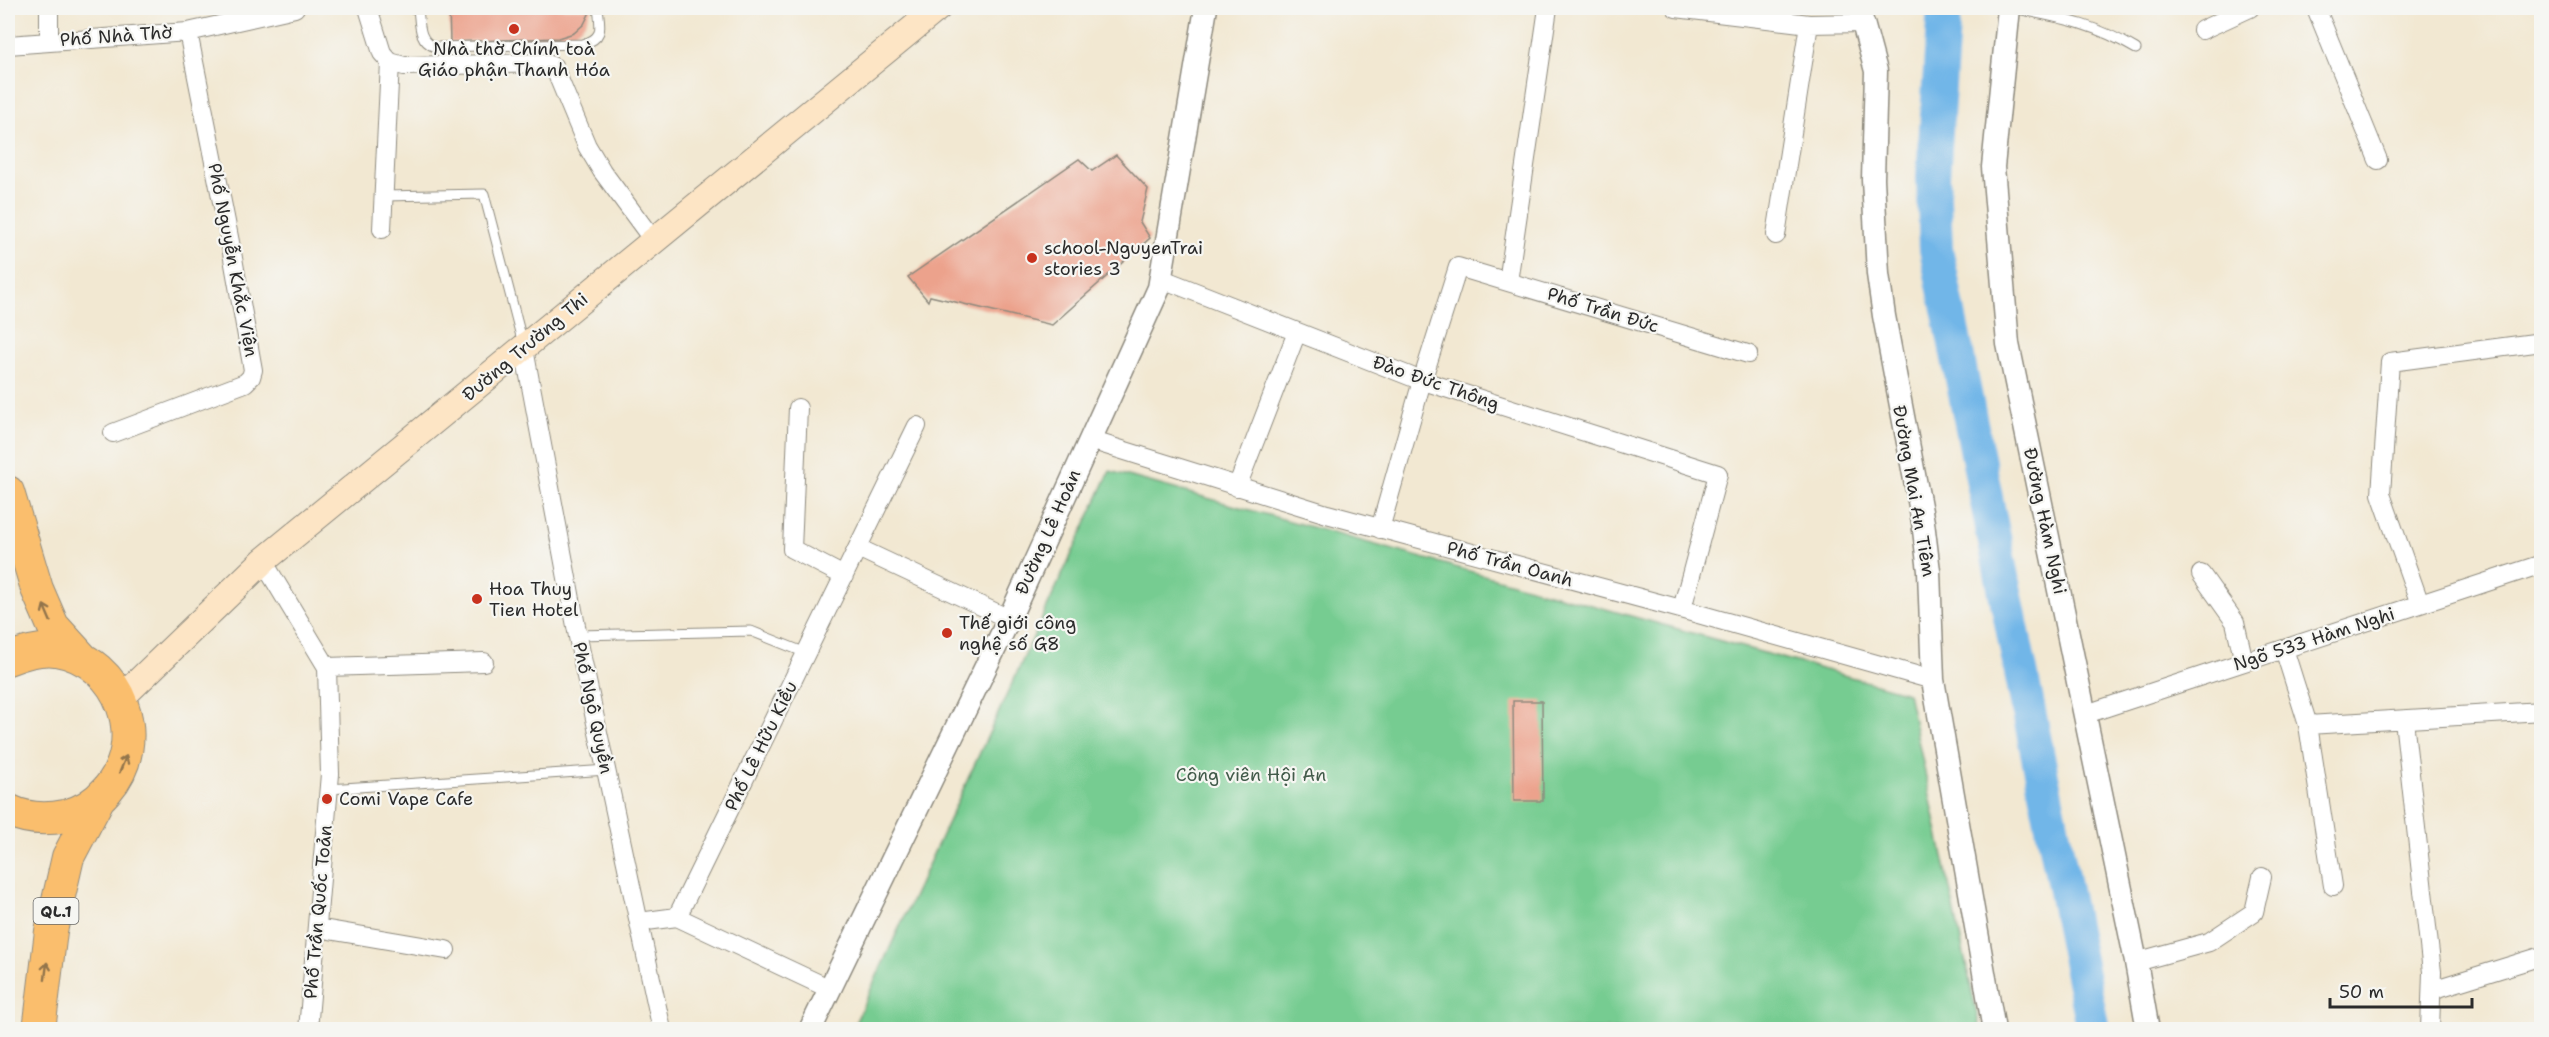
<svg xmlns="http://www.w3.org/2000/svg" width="2549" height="1037" viewBox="0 0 2549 1037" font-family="'Shantell Sans',sans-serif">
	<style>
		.green { fill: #76cc91; stroke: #507c5e; stroke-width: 1.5 }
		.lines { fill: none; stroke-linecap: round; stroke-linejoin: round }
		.river { stroke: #71b6e8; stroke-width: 34 }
		.building { fill: #eca28c }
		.service-casing { stroke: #8e8a7e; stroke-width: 11 }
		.minor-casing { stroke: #8e8a7e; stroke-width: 20 }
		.tertiary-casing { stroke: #8e8a7e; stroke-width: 25 }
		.secondary-casing { stroke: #8e8a7e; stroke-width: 28 }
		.trunk-casing { stroke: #8e8a7e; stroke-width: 34 }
		.service { stroke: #fff; stroke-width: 9 }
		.minor { stroke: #fff; stroke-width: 18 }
		.tertiary { stroke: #fff; stroke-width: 22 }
		.secondary { stroke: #fde5c5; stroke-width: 26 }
		.trunk { stroke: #fabe6d; stroke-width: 32 }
		.oneway { stroke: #92744c }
		.poi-dot { fill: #c8321e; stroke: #f6f6f2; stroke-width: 2 }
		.labels { text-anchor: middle; stroke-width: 4.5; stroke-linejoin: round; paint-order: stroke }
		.shield { fill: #f6f6f2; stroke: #686867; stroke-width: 1.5 }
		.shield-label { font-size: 16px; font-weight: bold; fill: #2b2b2b }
		.street-label { font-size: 18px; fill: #2b2b2b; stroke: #f6f6f2 }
		.poi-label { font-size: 18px; fill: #2b2b2b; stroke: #f6f6f2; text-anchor: start }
		.park-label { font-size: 18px; fill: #425b4a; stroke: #f6f6f2 }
	</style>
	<rect width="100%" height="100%" fill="#f6f6f2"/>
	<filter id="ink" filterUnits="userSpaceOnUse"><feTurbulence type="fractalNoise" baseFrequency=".0167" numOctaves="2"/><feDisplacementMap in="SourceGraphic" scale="12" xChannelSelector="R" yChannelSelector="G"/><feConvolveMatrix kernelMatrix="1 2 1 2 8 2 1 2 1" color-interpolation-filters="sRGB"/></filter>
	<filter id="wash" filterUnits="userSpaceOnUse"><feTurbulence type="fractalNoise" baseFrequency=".008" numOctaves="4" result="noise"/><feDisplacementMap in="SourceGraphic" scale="24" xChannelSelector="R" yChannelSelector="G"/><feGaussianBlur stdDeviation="1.35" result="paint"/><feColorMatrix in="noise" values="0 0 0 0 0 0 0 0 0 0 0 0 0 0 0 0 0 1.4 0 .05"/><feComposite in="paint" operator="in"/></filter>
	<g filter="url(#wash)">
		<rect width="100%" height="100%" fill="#f2e8d2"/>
		<!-- green -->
		<path class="green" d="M 1110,471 L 1908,693 L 1980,1029 L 852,1030 Z"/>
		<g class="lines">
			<!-- river -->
			<path class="river" d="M 1944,8 L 1933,177 L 1936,249 L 2093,1030"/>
		</g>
		<g id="blocks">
			<!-- building -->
			<path class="building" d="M 449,8 L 592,8 L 584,24 L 574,33 L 558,38 L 450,42 Z
				M 1116,155 L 1148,189 L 1140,222 L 1150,238 L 1052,325 L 930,296 L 928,301 L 908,277 L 1079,159 L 1092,171 Z
				M 1513,701 L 1542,701 L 1543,801 L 1514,801 Z"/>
		</g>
	</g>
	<g filter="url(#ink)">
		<use href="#blocks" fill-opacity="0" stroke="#8e8a7e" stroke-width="1.5"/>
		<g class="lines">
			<!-- service casing -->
			<g class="service-casing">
				<path id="service" d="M 2012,8 C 2060,18 2093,23 2136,49
					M 368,9 L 418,8 C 420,24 418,41 435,47 L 583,44 C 605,38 600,26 598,8
					M 384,196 L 484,194 L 523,344
					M 578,635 L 751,631 L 806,653
					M 329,789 L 607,770"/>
			</g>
			<!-- minor casing -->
			<g class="minor-casing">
				<path id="minor" d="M 49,8 L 49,41
					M 368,8 L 382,53 L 390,62 L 404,66 L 545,63 L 554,67 L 587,146 L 602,171 L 653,240
					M 1676,8 L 1809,24 L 1863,23 L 1864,8
					M 2316,8 L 2378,160
					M 2202,30 L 2250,8
					M 8,45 L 188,32 L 295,8
					M 382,229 L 390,62
					M 1776,235 L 1809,24
					M 1160,278 L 1417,379 L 1718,474 L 1682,609
					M 1508,282 L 1548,8
					M 524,349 L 582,658 L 662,1030
					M 798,408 L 792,549 L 844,576
					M 113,433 L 245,383 L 251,377 L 253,370 L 231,247 L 188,32
					M 1090,440 L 1327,514 L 1677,608 L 1933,680
					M 1237,487 L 1297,332
					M 1380,529 L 1422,381 L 1458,267 L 1748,354
					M 858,548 L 1009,619
					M 263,561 L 327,667 L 330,774 L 308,1030
					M 2201,574 L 2235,622 L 2244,662
					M 2420,604 L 2381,494 L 2390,362 L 2542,342
					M 2284,649 L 2308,725 L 2333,886
					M 327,667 L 484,662
					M 2086,714 L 2542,564
					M 2404,720 L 2432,972 L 2430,1030
					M 2308,725 L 2542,711
					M 677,917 L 917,426
					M 639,922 L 677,917 L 830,989
					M 317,928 L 446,950
					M 2136,962 L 2209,942 L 2254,912 L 2262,877
					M 2432,990 L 2542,956"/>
			</g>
			<!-- tertiary casing -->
			<g class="tertiary-casing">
				<path id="tertiary" d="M 2009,8 L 1993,167 L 2008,344 L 2136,962 L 2148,1030
					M 1863,23 L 1876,71 L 1873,179 L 1878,274 L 1884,316 L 1923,522 L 1929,571 L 1933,680 L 1994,1030
					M 810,1030 L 1009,619 L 1159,288 L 1206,8"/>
			</g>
			<!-- secondary casing -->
			<g class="secondary-casing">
				<path id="secondary" d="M 121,698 L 263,561 L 938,8"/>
			</g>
			<!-- trunk casing -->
			<g class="trunk-casing">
				<path id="trunk" d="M 8,492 L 37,589 L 53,626 L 83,659
					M 8,659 C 23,653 39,648 56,650 C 122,661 150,741 107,790 C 96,803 81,812 65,816 C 45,820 26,819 8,810
					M 39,1030 L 51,931 L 68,857 L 98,800"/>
			</g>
			<!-- service -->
			<use href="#service" class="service"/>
			<!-- minor -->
			<use href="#minor" class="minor"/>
			<!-- tertiary -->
			<use href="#tertiary" class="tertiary"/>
			<!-- secondary -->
			<use href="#secondary" class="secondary"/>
			<!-- trunk -->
			<use href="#trunk" class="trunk"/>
		</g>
		<!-- one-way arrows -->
		<defs><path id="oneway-shaft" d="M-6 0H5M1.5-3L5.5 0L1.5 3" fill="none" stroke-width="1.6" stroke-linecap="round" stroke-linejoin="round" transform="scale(1.5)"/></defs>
		<g class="oneway">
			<use href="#oneway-shaft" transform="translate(47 613) rotate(-113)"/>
			<use href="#oneway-shaft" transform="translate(123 764) rotate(-68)"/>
			<use href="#oneway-shaft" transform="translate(46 971) rotate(-83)"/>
		</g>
	</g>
	<!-- markers -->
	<g class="poi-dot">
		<circle cx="514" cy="29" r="6"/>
		<circle cx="1032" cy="258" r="6"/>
		<circle cx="477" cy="599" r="6"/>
		<circle cx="947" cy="633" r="6"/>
		<circle cx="327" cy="799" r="6"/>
	</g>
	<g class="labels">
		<!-- shield labels -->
		<rect class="shield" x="33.5" y="898" width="45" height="26" rx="4.5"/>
		<g class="shield-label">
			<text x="56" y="917">QL.1</text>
		</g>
		<!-- street labels -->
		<g class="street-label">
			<text transform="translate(116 36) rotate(-4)" y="6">Phố Nhà Thờ</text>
			<text transform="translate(233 260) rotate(79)" y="6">Phố Nguyễn Khắc Viện</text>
			<text transform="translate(1603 310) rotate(17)" y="6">Phố Trần Đức</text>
			<text transform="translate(525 347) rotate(-40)" y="6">Đường Trường Thi</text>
			<text transform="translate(1436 383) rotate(19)" y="6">Đào Đức Thông</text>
			<text transform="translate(1914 491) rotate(80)" y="6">Đường Mai An Tiêm</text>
			<text transform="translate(2045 521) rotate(78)" y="6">Đường Hàm Nghi</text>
			<text transform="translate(1048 532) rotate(-66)" y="6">Đường Lê Hoàn</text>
			<text transform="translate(1510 564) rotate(15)" y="6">Phố Trần Oanh</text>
			<text transform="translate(2314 639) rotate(-18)" y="6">Ngõ 533 Hàm Nghi</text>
			<text transform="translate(593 708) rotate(78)" y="6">Phố Ngô Quyền</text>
			<text transform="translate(761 746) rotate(-64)" y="6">Phố Lê Hữu Kiều</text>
			<text transform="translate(318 912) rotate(-85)" y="6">Phố Trần Quốc Toản</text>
		</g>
		<!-- poi labels -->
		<g class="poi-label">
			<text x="514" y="55" text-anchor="middle">Nhà thờ Chính toà<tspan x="514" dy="21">Giáo phận Thanh Hóa</tspan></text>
			<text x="1044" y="254">school-NguyenTrai<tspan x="1044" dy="21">stories 3</tspan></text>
			<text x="489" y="595">Hoa Thuy<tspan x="489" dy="21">Tien Hotel</tspan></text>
			<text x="959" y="629">Thế giới công<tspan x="959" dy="21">nghệ số G8</tspan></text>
			<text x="339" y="805">Comi Vape Cafe</text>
		</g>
		<!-- park labels -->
		<g class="park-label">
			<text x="1251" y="781">Công viên Hội An</text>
		</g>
	</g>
	<!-- margin -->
	<rect width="2549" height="1037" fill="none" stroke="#f6f6f2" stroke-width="30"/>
	<!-- scale -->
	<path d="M2330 998v9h142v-9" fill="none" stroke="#2b2b2b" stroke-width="3"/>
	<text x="2339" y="998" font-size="18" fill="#2b2b2b" stroke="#f6f6f2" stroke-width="4.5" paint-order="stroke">50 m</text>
</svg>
